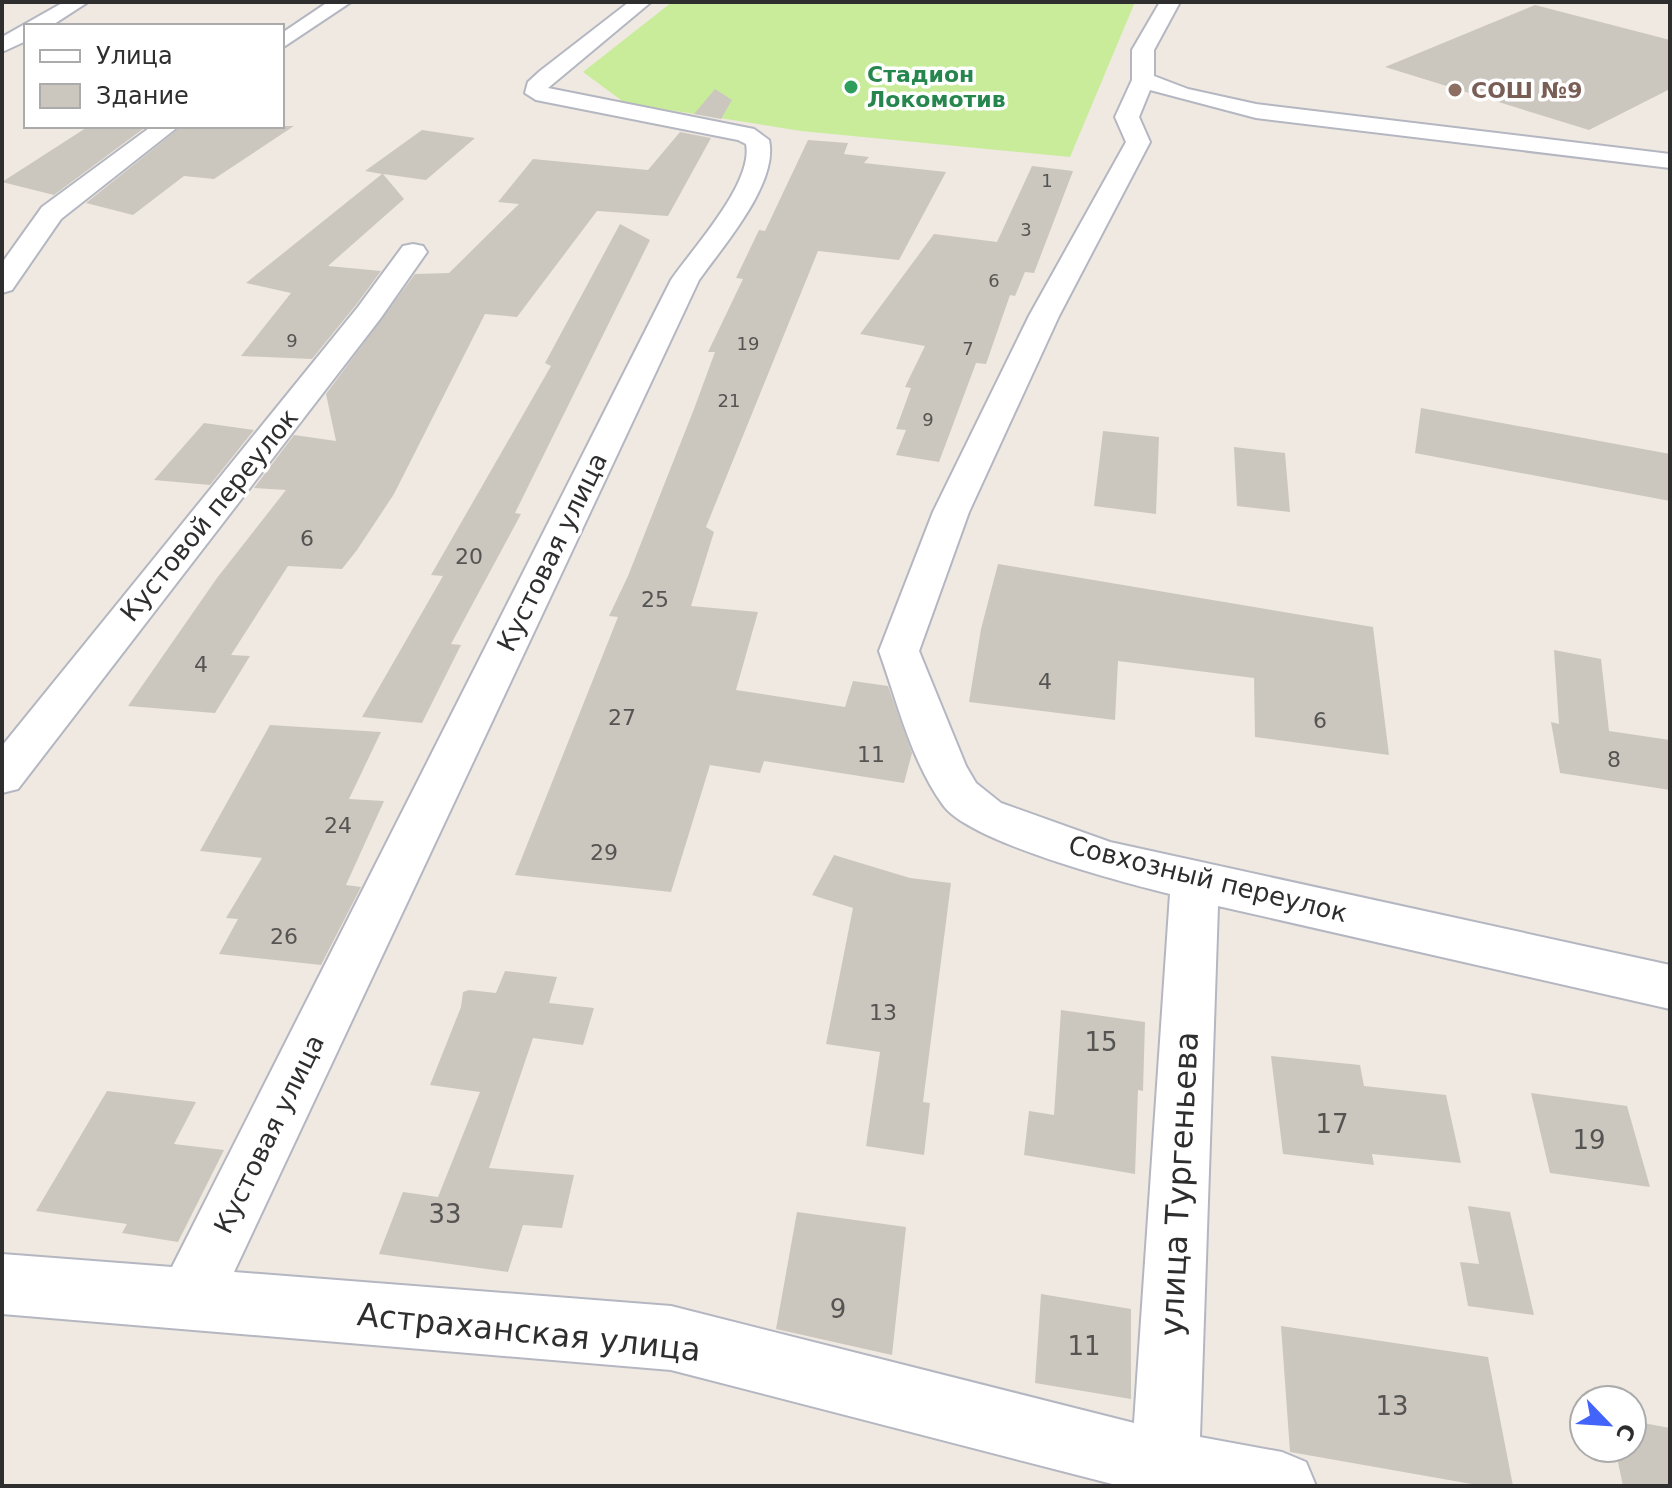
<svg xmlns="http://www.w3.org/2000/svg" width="1672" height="1488" viewBox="0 0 1672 1488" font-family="'DejaVu Sans',sans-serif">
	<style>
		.pitch { fill: #c9ec9a }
		.building { fill: #cbc7bf }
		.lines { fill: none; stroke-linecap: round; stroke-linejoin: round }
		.street-casing { stroke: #b4b7c1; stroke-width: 4 }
		.secondary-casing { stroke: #b4b7c1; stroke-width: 4 }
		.street { fill: #fff; fill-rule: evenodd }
		.secondary { fill: #fff; fill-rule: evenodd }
		.leisure-dot { fill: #2e9e5b; stroke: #fff; stroke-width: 3 }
		.education-dot { fill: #8d6e63; stroke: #fff; stroke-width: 3 }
		.labels { text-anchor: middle; stroke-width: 7; stroke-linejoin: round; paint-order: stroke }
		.far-number-label { font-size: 18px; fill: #555452 }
		.far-leisure-label { font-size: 22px; font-weight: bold; fill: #27864d; stroke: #fff; text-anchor: start }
		.far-education-label { font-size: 22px; font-weight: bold; fill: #785e54; stroke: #fff; text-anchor: start }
		.number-label { font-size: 22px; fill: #555452 }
		.street-label { font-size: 26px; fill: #2e2e2e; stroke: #fff }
		.near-number-label { font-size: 26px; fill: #555452 }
		.near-street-label { font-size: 32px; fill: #2e2e2e; stroke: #fff }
	</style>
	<rect width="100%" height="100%" fill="#efe9e1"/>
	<!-- pitch -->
	<path class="pitch" d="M 672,2 L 1135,2 L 1070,157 L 801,131 L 625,103 L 583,72 Z"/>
	<!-- building -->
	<path class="building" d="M 1535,5 L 1670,40 L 1670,89 L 1589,130 L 1385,67 Z
		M 715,89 L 732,100 L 721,119 L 694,114 Z
		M 89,126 L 147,126 L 54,195 L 2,182 Z
		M 182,126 L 294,126 L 214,179 L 184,176 L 133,215 L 86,203 Z
		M 422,130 L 475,138 L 426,180 L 383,174 L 404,199 L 328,266 L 381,271 L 356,305 L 312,359 L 241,356 L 291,293 L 246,283 L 382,174 L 365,171 Z
		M 680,132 L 711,138 L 668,216 L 597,211 L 517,317 L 485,314 L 394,494 L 357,550 L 342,569 L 288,566 L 231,655 L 250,656 L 215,713 L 128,706 L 217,578 L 286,490 L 254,488 L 294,435 L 336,441 L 326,394 L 415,274 L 449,273 L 519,204 L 498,202 L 533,159 L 648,170 Z
		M 808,140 L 848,143 L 844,154 L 869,157 L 864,163 L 946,172 L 899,260 L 818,251 L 706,527 L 714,532 L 691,606 L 758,612 L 736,690 L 845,707 L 853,681 L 888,686 L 912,753 L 904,783 L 764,761 L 760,773 L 710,765 L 671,892 L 515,875 L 618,617 L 609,616 L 628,576 L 694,409 L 715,352 L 708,352 L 743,279 L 736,278 L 759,230 L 765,231 Z
		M 1032,166 L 1073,171 L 1034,273 L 1025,272 L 1015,296 L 1010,295 L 986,364 L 976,363 L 939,462 L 896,455 L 906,430 L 896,429 L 911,388 L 905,387 L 925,346 L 860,334 L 934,234 L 997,242 Z
		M 620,224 L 650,240 L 515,513 L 521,514 L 451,644 L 461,645 L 422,723 L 362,717 L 443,576 L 431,575 L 551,366 L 545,363 Z
		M 1421,408 L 1670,454 L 1670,501 L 1415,453 Z
		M 204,423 L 254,430 L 210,485 L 154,480 Z
		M 1103,431 L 1159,437 L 1156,514 L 1094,506 Z
		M 1234,447 L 1285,453 L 1290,512 L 1237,506 Z
		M 998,564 L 1373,627 L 1389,755 L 1255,737 L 1254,678 L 1118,661 L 1115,720 L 969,702 L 981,629 Z
		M 1554,650 L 1601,659 L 1609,731 L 1670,740 L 1670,790 L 1560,773 L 1551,722 L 1559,724 Z
		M 270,725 L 381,732 L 349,799 L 384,801 L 346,885 L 361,887 L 321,965 L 219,954 L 238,919 L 226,918 L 262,858 L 200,851 Z
		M 834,855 L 910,878 L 951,883 L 923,1102 L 930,1103 L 924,1155 L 866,1146 L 880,1052 L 826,1044 L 853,908 L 812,895 Z
		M 505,971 L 557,977 L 549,1003 L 594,1008 L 583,1045 L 533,1038 L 489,1168 L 574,1175 L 562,1228 L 523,1225 L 508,1272 L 379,1254 L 403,1192 L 438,1197 L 480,1092 L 430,1085 L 461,1007 L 463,992 L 469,990 L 496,993 Z
		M 1061,1010 L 1145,1022 L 1143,1091 L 1138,1090 L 1135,1174 L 1024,1155 L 1029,1111 L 1054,1115 Z
		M 1271,1056 L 1360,1065 L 1364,1086 L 1446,1095 L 1461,1163 L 1372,1154 L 1374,1165 L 1283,1154 Z
		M 107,1091 L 196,1102 L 174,1144 L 224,1150 L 178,1242 L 122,1233 L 127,1224 L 36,1211 Z
		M 1531,1093 L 1627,1106 L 1650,1187 L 1550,1173 Z
		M 1468,1206 L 1510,1212 L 1534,1315 L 1468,1306 L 1460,1262 L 1479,1264 Z
		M 797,1212 L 906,1227 L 892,1355 L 776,1329 Z
		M 1041,1294 L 1131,1309 L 1131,1399 L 1035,1383 Z
		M 1281,1326 L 1488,1357 L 1513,1486 L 1483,1486 L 1290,1452 Z
		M 1632,1421 L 1670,1428 L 1670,1486 L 1623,1486 L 1615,1448 L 1632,1448 Z"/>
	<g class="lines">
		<!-- street casing -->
		<g class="street-casing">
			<path id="street" d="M 328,2 L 351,2 L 282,48 L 282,33 Z
				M 629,2 L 651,2 L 548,88 L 754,129 L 769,140 C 779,183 723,246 699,280 L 234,1272 L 671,1306 L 1134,1423 L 1170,894 C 1122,882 969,842 943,805 C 911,761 897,701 879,651 L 933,512 L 1029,316 L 1126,142 L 1115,117 L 1132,80 L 1132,50 L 1160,2 L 1180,2 L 1154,50 L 1154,76 L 1188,89 L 1256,104 L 1670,154 L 1670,168 L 1256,118 L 1150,90 L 1139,117 L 1150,142 L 1059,316 L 969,512 L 919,651 L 966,766 L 976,783 L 1001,803 L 1110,842 L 1670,965 L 1670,1009 L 1218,906 L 1200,1437 L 1282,1452 L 1306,1462 L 1316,1486 L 1120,1486 L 671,1370 L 2,1314 L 2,1254 L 172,1267 L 671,280 C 692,249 754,183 746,144 L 738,140 L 536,100 L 525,93 L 528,82 L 540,71 Z
				M 152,126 L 179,126 L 61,219 L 12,290 L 2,293 L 2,263 L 42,207 Z
				M 413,244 L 423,246 L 427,252 L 380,319 L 18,789 L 2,793 L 2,746 L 358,307 L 403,246 Z"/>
		</g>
		<!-- secondary casing -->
		<g class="secondary-casing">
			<path id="secondary" d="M 64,2 L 88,2 L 51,26 L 26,26 L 26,41 L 2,52 L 2,37 Z"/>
		</g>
		<!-- street -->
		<use href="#street" class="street"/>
		<!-- secondary -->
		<use href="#secondary" class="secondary"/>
	</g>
	<!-- markers -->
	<circle class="leisure-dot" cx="851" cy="87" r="8"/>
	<circle class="education-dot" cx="1455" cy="90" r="8"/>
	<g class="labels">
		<!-- far-number labels -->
		<g class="far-number-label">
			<text x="1047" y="187">1</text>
			<text x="1026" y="236">3</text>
			<text x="994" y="287">6</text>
			<text x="292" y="347">9</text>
			<text x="748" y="350">19</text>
			<text x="968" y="355">7</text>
			<text x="729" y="407">21</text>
			<text x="928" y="426">9</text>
		</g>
		<!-- far-leisure labels -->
		<g class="far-leisure-label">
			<text x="867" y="82">Стадион<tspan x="867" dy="25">Локомотив</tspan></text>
		</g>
		<!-- far-education labels -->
		<g class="far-education-label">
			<text x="1471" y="98">СОШ №9</text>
		</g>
		<!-- number labels -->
		<g class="number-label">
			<text x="307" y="546">6</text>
			<text x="469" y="564">20</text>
			<text x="655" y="607">25</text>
			<text x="201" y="672">4</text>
			<text x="1045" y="689">4</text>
			<text x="622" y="725">27</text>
			<text x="1320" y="728">6</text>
			<text x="871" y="762">11</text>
			<text x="1614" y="767">8</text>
			<text x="338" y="833">24</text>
			<text x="604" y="860">29</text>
			<text x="284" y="944">26</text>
			<text x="883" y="1020">13</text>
		</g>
		<!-- street labels -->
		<g class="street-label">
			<text transform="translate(209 515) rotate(-51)" y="9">Кустовой переулок</text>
			<text transform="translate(552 552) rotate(-64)" y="9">Кустовая улица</text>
			<text transform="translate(1208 879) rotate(14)" y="9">Совхозный переулок</text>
			<text transform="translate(269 1134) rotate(-64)" y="9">Кустовая улица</text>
		</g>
		<!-- near-number labels -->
		<g class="near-number-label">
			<text x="1101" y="1051">15</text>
			<text x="1332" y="1133">17</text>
			<text x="1589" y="1149">19</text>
			<text x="445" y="1223">33</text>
			<text x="838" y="1318">9</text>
			<text x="1084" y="1355">11</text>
			<text x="1392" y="1415">13</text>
		</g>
		<!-- near-street labels -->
		<g class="near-street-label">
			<text transform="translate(1179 1184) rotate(-87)" y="11">улица Тургеньева</text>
			<text transform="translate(529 1332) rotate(6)" y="11">Астраханская улица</text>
		</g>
	</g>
	<!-- border -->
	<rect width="1672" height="1488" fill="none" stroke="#2e2e2e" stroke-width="8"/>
	<!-- legend -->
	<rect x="24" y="24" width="260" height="104" fill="#ffffff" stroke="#ababab" stroke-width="2"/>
	<rect x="40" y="50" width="40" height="12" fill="#ffffff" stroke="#ababab" stroke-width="2"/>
	<text x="96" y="64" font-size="24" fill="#2e2e2e">Улица</text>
	<rect x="40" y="84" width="40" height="24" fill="#cbc7bf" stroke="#ababab" stroke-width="2"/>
	<text x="96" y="104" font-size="24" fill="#2e2e2e">Здание</text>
	<!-- north arrow -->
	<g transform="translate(1608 1424) rotate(115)"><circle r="38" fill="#ffffff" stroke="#ababab" stroke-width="2"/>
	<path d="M0-6L14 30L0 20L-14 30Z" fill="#4264fb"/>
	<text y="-12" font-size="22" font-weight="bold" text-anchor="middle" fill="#2e2e2e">С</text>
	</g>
</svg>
